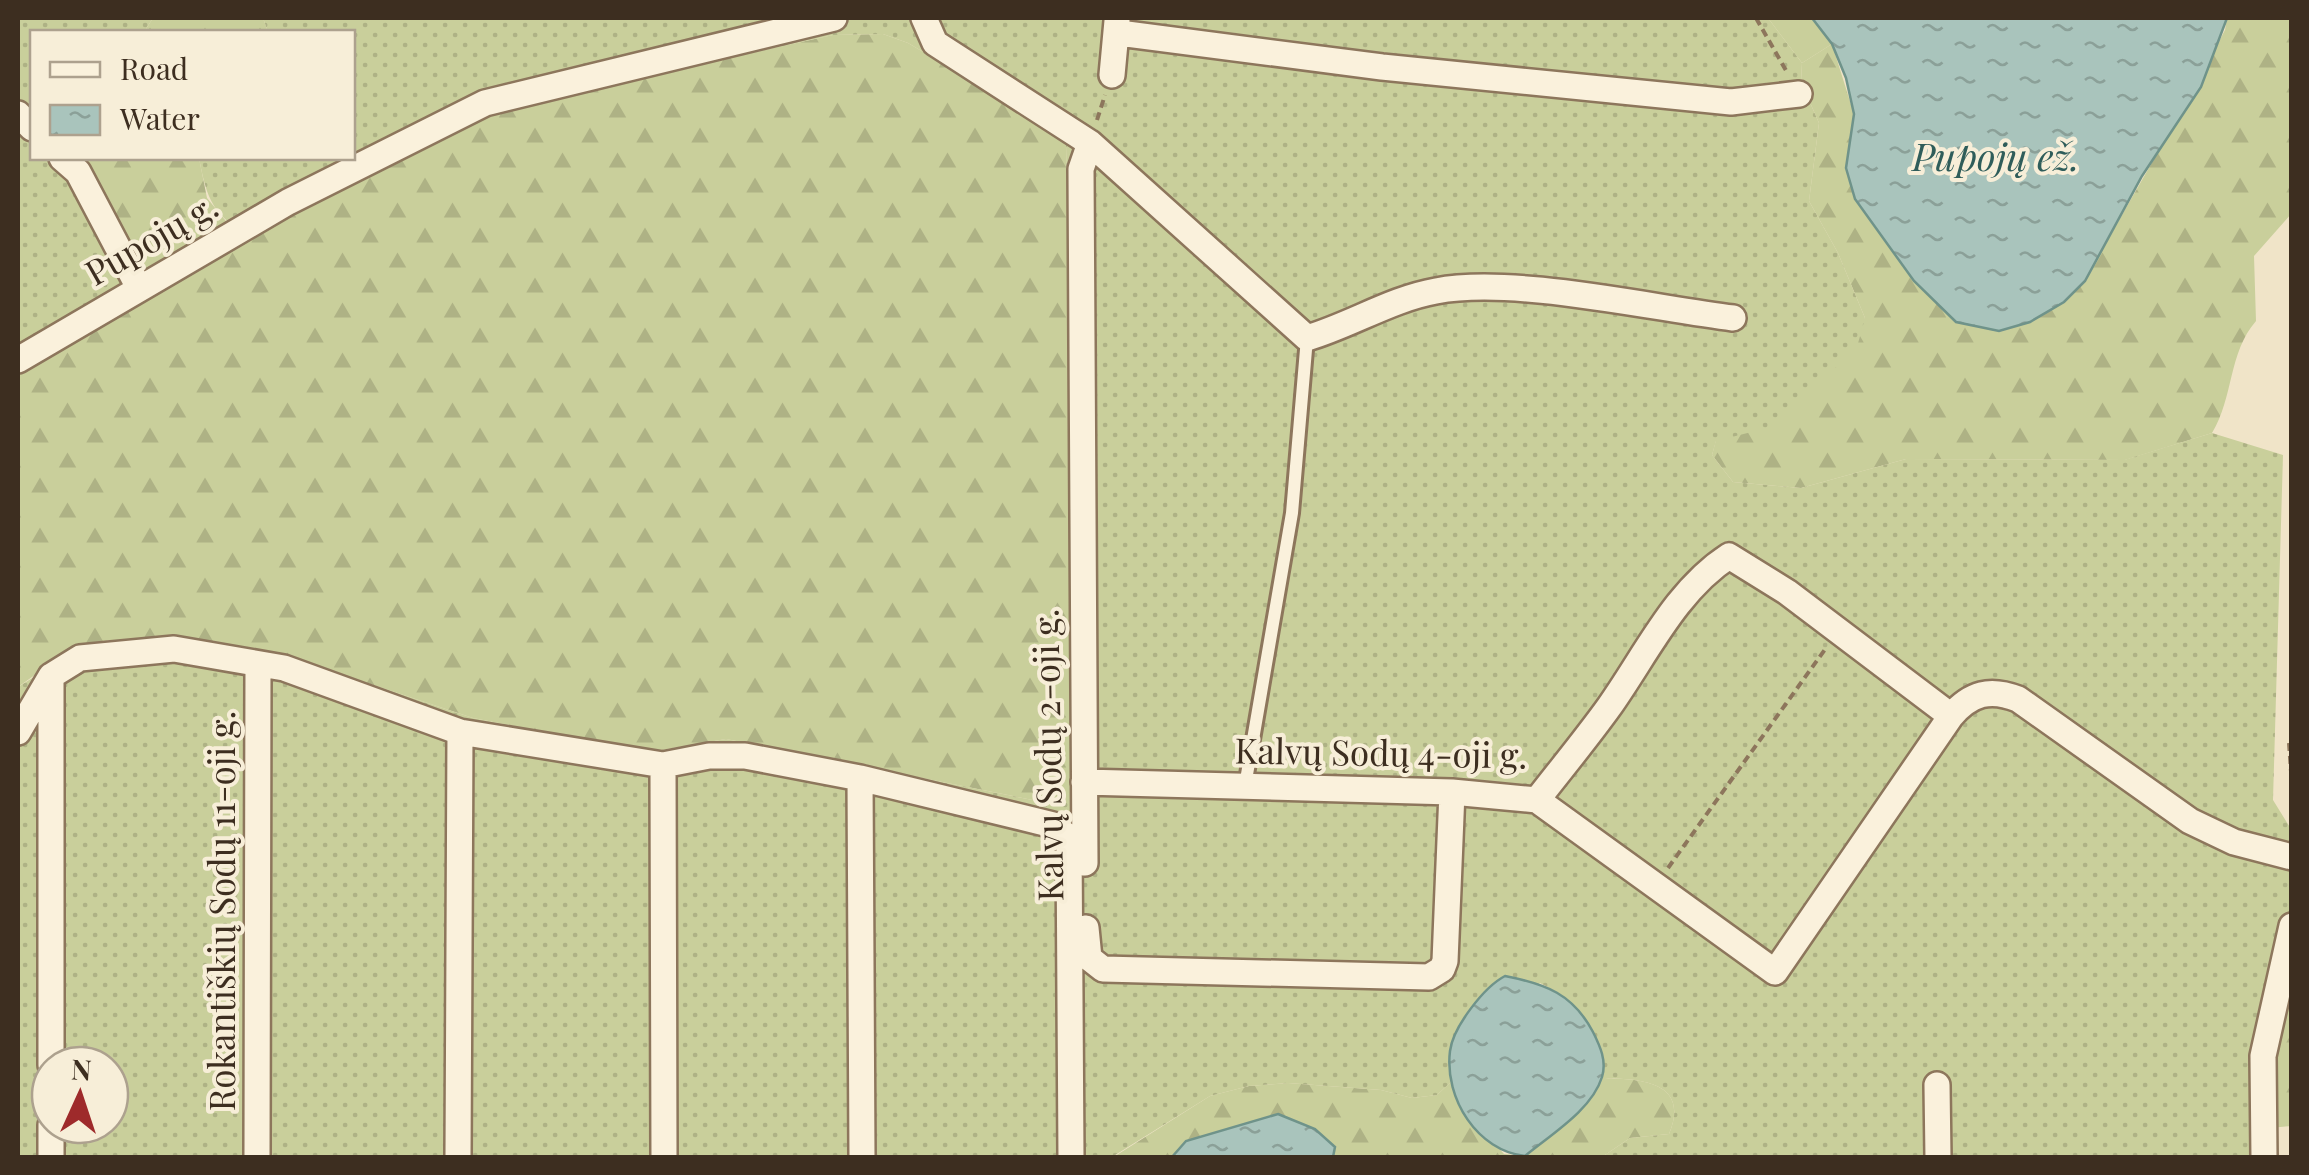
<svg xmlns="http://www.w3.org/2000/svg" width="2309" height="1175" viewBox="0 0 2309 1175" font-family="'Playfair Display',serif">
	<style>
		.grass { fill: #c9cf9b }
		.forest { fill: url(#forest-firs) }
		.garden { fill: url(#garden-dots); fill-rule: evenodd }
		.water { fill: url(#water-ripples); stroke: #6f938a; stroke-width: 2.5 }
		.lines { fill: none; stroke-linecap: round; stroke-linejoin: round }
		.service-casing { stroke: #8d765c; stroke-width: 18 }
		.minor-casing { stroke: #8d765c; stroke-width: 30 }
		.path { stroke: #8d765c; stroke-width: 4; stroke-dasharray: 8 5; stroke-linecap: butt }
		.service { stroke: #faf1dc; stroke-width: 12 }
		.minor { stroke: #faf1dc; stroke-width: 25 }
		.labels { text-anchor: middle; stroke-width: 8; stroke-linejoin: round; paint-order: stroke }
		.street-label { font-size: 35px; fill: #3d2e20; stroke: #f7eed8 }
		.water-label { font-size: 38px; font-style: italic; fill: #2f5d5a; stroke: #f7eed8 }
	</style>
	<defs>
		<pattern id="forest-firs" width="22" height="20" patternUnits="userSpaceOnUse" patternTransform="scale(2.5)"><rect width="22" height="20" fill="#c9cf9b"/><path d="M5 1l3.5 6h-7zM16 11l3.5 6h-7z" fill="#aeb285"/></pattern>
		<pattern id="garden-dots" width="8" height="8" patternUnits="userSpaceOnUse" patternTransform="scale(2.5)"><rect width="8" height="8" fill="#c9cf9b"/><path d="M2 2h.1M6 6h.1" fill="none" stroke="#aeb285" stroke-width="1.8" stroke-linecap="round"/></pattern>
		<pattern id="water-ripples" width="26" height="14" patternUnits="userSpaceOnUse" patternTransform="scale(2.5)"><rect width="26" height="14" fill="#a9c4bc"/><path d="M2 4q2-2 4 0t4 0M15 11q2-2 4 0t4 0" fill="none" stroke="#8ba098"/></pattern>
	</defs>
	<rect width="100%" height="100%" fill="#f0e4c8"/>
	<!-- grass -->
	<path class="grass" d="M 1768,18 L 1812,18 L 1832,44 L 1802,63 Z"/>
	<!-- forest -->
	<path class="forest" d="M 153,18 L 263,18 L 268,32 L 144,32 Z
		M 2227,18 L 2291,18 L 2291,214 L 2254,256 L 2256,321 C 2228,353 2234,397 2212,433 L 2125,460 L 1906,459 L 1801,488 L 1733,482 L 1712,455 L 1716,440 L 1738,433 L 1865,318 L 1838,253 L 1809,201 L 1819,123 L 1801,82 L 1802,63 L 1832,44 L 1854,114 L 1846,168 L 1855,199 L 1914,281 L 1956,322 L 2085,281 C 2131,197 2181,116 2225,30 Z
		M 883,34 L 908,43 L 1059,132 L 1066,143 L 1079,779 L 1067,796 L 1048,803 L 726,739 L 649,752 L 473,718 L 319,667 L 189,642 L 109,640 L 53,662 L 18,687 L 18,375 L 153,295 L 83,158 L 199,158 L 207,198 L 230,226 L 496,109 L 833,35 Z
		M 2291,951 L 2291,1126 L 2270,1128 L 2271,1051 Z
		M 1602,1078 C 1640,1079 1691,1081 1669,1134 L 1630,1138 L 1602,1157 L 1333,1157 L 1335,1147 L 1186,1141 L 1172,1157 L 1112,1158 L 1210,1096 L 1249,1086 L 1288,1083 L 1381,1090 L 1412,1098 L 1437,1095 L 1452,1081 L 1459,1103 L 1504,1154 L 1525,1156 L 1581,1108 Z"/>
	<!-- garden -->
	<path class="garden" d="M 18,18 L 153,18 L 144,32 L 32,32 L 32,158 L 83,158 L 154,295 L 18,375 Z
		M 263,18 L 1768,18 L 1802,63 L 1801,82 L 1819,123 L 1809,201 L 1838,253 L 1865,318 L 1857,347 L 1775,426 L 1716,441 L 1712,455 L 1733,482 L 1801,488 L 1906,459 L 2124,460 L 2212,433 L 2283,455 L 2273,800 L 2291,829 L 2292,951 L 2271,1051 L 2272,1157 L 1602,1157 L 1630,1138 L 1669,1134 C 1691,1081 1640,1079 1602,1078 C 1604,1032 1579,1003 1540,983 L 1450,1052 L 1452,1081 L 1437,1095 L 1412,1098 L 1381,1090 L 1288,1083 L 1249,1086 L 1210,1096 L 1112,1157 L 18,1158 L 18,687 L 83,646 L 144,638 L 189,642 L 319,667 L 473,718 L 649,752 L 726,739 L 1048,803 L 1067,795 L 1079,779 L 1066,143 L 1059,132 L 908,43 L 883,34 L 833,35 L 496,109 L 253,237 C 213,217 207,200 199,158 L 352,158 L 352,32 L 268,32 ZM 50,1065 L 110,1065 L 110,1125 L 50,1125 Z"/>
	<!-- water -->
	<path class="water" d="M 1812,18 L 2227,18 L 2201,87 L 2142,176 L 2085,281 L 2064,302 L 2030,322 L 1999,331 L 1956,322 L 1914,281 L 1855,199 L 1846,168 L 1854,114 L 1846,78 L 1832,44 Z
		M 1505,976 C 1546,984 1573,994 1593,1032 C 1600,1046 1607,1061 1602,1077 C 1592,1110 1550,1135 1525,1156 C 1478,1151 1444,1099 1450,1051 C 1453,1027 1484,987 1505,976 Z
		M 1278,1114 L 1315,1129 L 1335,1147 L 1333,1157 L 1172,1157 L 1186,1141 Z"/>
	<g class="lines">
		<!-- service casing -->
		<g class="service-casing">
			<path id="service" d="M 1245,786 L 1292,513 L 1307,338"/>
		</g>
		<!-- minor casing -->
		<g class="minor-casing">
			<path id="minor" d="M 924,18 L 935,43 L 1090,143 L 1307,338 C 1351,325 1391,299 1436,291 C 1513,276 1652,308 1733,318
				M 1119,33 L 1382,67 L 1731,102 L 1799,94
				M 1112,75 L 1117,21
				M 18,114 L 32,128
				M 62,158 L 78,172 L 138,286
				M 18,360 L 288,202 L 485,103 L 834,18
				M 51,676 L 51,1065
				M 18,732 L 51,676 L 80,658 L 174,649 L 284,668 L 460,732 L 663,765 L 709,756 L 745,756 L 860,778 L 1053,825 L 1067,836 L 1069,843 L 1071,1158
				M 663,765 L 664,1158
				M 860,778 L 862,1158
				M 1084,782 L 1452,792 L 1537,800 L 1775,972 L 1951,716 C 1971,693 1990,688 2018,699 L 2190,821 L 2234,842 L 2292,857
				M 1537,800 C 1561,769 1586,739 1609,707 C 1646,655 1675,591 1729,556 L 1787,592 L 1951,716
				M 1085,863 L 1081,169 L 1090,143
				M 1086,928 L 1089,958 L 1103,969 L 1429,977 L 1442,969 L 1445,961 L 1452,792
				M 1937,1085 L 1938,1158
				M 51,1125 L 51,1158
				M 257,1158 L 258,665
				M 458,1158 L 460,732
				M 2264,1158 L 2263,1056 L 2292,926"/>
		</g>
		<!-- path -->
		<path class="path" d="M 1756,18 L 1788,74
			M 1097,120 L 1105,95
			M 2289,743 L 2292,786
			M 1668,868 L 1826,648"/>
		<!-- service -->
		<use href="#service" class="service"/>
		<!-- minor -->
		<use href="#minor" class="minor"/>
	</g>
	<g class="labels">
		<!-- street labels -->
		<g class="street-label">
			<text transform="translate(152 240) rotate(-30)" y="12">Pupojų g.</text>
			<text transform="translate(1381 754) rotate(1)" y="12">Kalvų Sodų 4-oji g.</text>
			<text transform="translate(1049 755) rotate(-91)" y="12">Kalvų Sodų 2-oji g.</text>
			<text transform="translate(223 911) rotate(-90)" y="12">Rokantiškių Sodų 11-oji g.</text>
		</g>
		<!-- water labels -->
		<g class="water-label">
			<text x="1996" y="171">Pupojų ež.</text>
		</g>
	</g>
	<!-- border -->
	<rect width="2309" height="1175" fill="none" stroke="#3d2e20" stroke-width="40"/>
	<!-- legend -->
	<rect x="30" y="30" width="325" height="130" fill="#f7eed8" stroke="#ada18e" stroke-width="2.5"/>
	<rect x="50" y="62" width="50" height="15" fill="#faf1dc" stroke="#ada18e" stroke-width="2.5"/>
	<text x="120" y="80" font-size="30" fill="#3d2e20">Road</text>
	<rect x="50" y="105" width="50" height="30" fill="url(#water-ripples)" stroke="#ada18e" stroke-width="2.5"/>
	<text x="120" y="130" font-size="30" fill="#3d2e20">Water</text>
	<!-- north arrow -->
	<g transform="translate(80 1095) rotate(3)"><circle r="48" fill="#f7eed8" stroke="#ada18e" stroke-width="2.5"/>
	<path d="M0-8L18 38L0 25L-18 38Z" fill="#9e2a2b"/>
	<text y="-15" font-size="28" font-weight="bold" text-anchor="middle" fill="#3d2e20">N</text>
	</g>
</svg>
